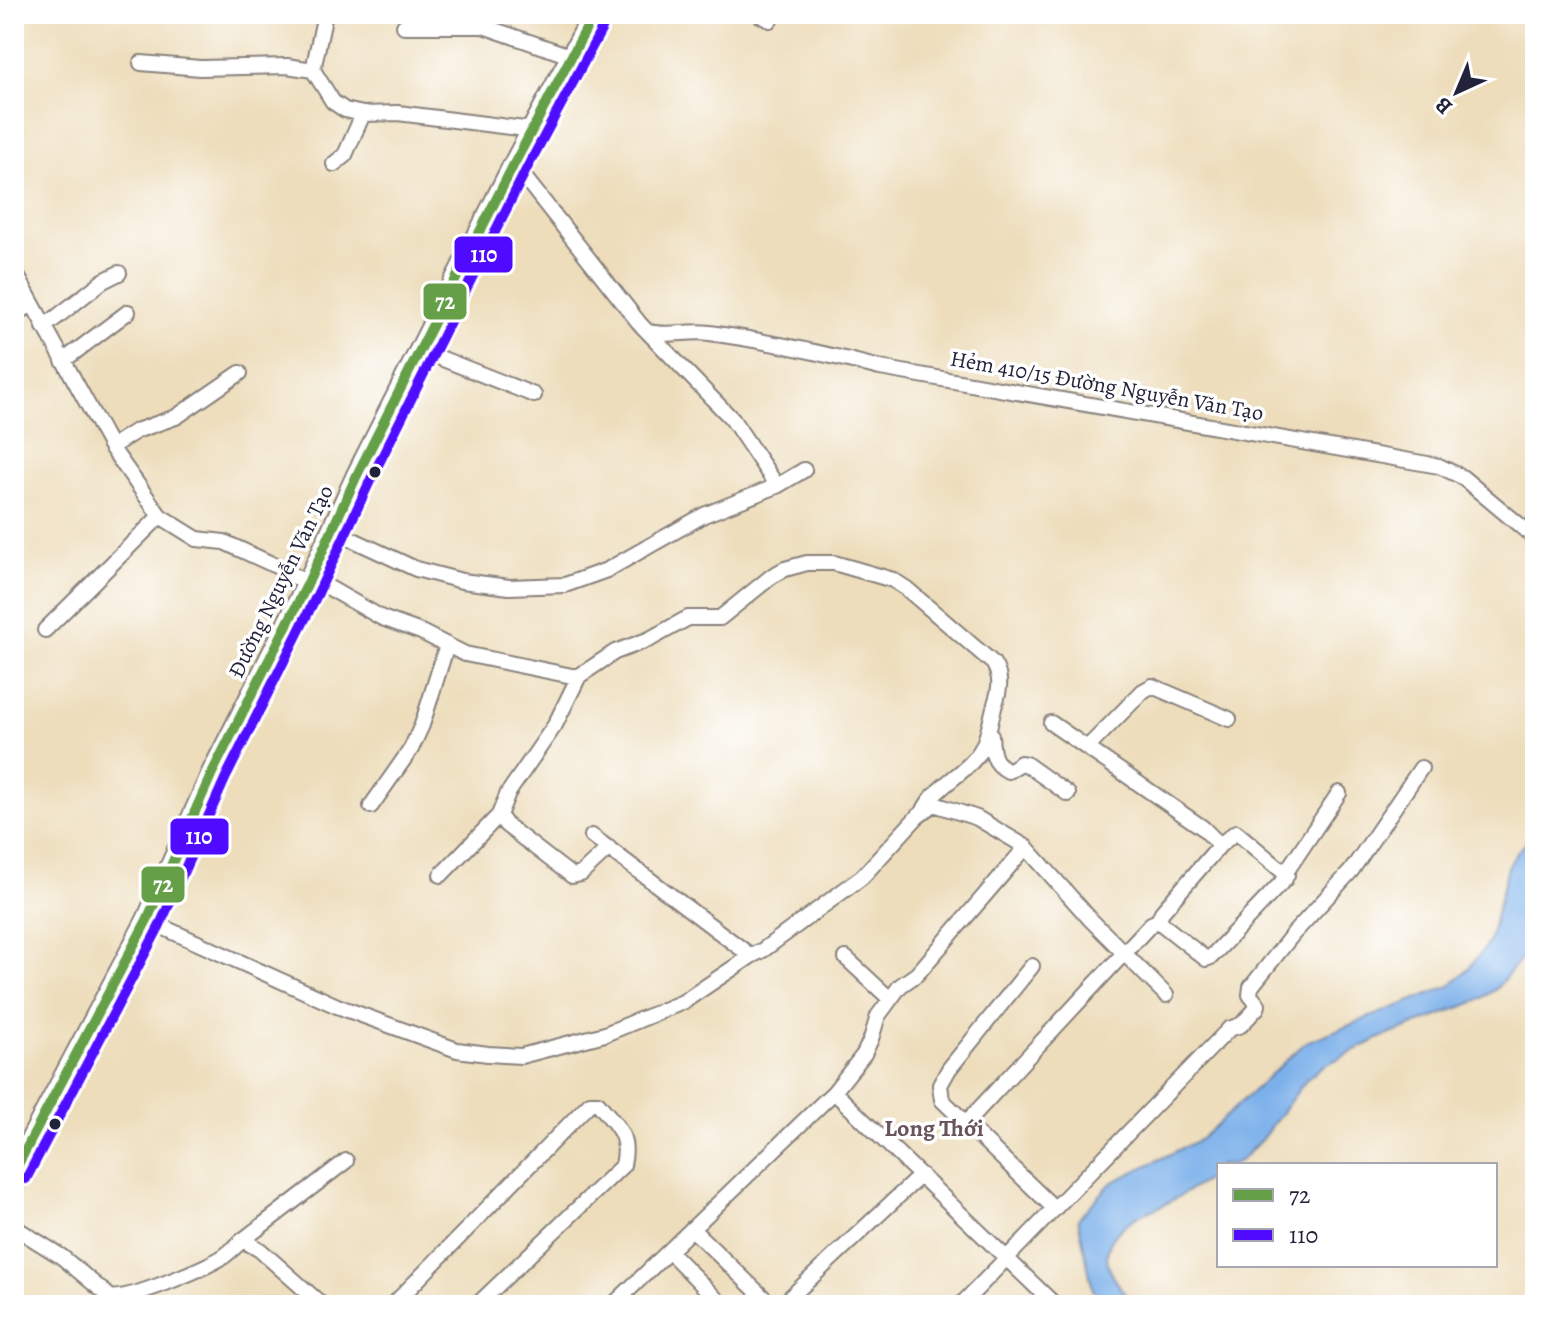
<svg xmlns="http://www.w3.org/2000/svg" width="1549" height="1319" viewBox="0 0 1549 1319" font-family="Alegreya,serif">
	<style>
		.water { fill: #7cb0ea; stroke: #4f6992; stroke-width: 2 }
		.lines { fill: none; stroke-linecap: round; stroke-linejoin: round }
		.street-casing { stroke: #88807b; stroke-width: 18 }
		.secondary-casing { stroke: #88807b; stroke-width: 24 }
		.street { stroke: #fff; stroke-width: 14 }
		.secondary { stroke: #fff; stroke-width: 20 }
		.bus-1-casing { stroke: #fff; stroke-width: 16 }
		.bus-2-casing { stroke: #fff; stroke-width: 16 }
		.bus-1 { stroke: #65a049; stroke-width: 10 }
		.bus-2 { stroke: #4f0aff; stroke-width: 10 }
		.bus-dot { fill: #22223b; stroke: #fff; stroke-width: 3 }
		.labels { text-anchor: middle; stroke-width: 7; stroke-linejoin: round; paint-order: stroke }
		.street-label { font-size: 22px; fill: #22223b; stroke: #fff }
		.neighbourhood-label { font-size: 24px; font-weight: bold; fill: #6a545b; stroke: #fff }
		.line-badge { stroke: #fff; stroke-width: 3 }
		.badge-label { font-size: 22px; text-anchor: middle; font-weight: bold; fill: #fff }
	</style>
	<rect width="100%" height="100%" fill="#fff"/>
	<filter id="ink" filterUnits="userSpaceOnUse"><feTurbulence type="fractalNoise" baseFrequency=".0125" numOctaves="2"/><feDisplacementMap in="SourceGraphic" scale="16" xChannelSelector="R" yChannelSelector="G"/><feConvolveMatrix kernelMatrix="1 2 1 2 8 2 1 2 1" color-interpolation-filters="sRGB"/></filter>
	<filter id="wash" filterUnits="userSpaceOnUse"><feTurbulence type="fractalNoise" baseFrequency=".006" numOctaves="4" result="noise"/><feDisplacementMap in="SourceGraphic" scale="32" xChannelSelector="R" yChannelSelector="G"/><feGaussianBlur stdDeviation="1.8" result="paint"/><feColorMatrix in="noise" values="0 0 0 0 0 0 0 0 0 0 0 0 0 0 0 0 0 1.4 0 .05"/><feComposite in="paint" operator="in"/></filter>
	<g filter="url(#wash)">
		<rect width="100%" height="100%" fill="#edddbb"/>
		<!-- water -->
		<path class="water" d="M 1535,834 L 1535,942 L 1496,989 L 1477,1001 L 1378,1039 L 1323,1066 L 1307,1079 L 1261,1140 L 1241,1160 L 1232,1165 L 1219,1165 L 1219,1173 C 1201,1183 1184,1194 1165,1204 C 1155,1210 1141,1213 1132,1220 C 1090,1249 1108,1276 1136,1305 L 1108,1305 L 1093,1290 L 1078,1219 L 1111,1183 L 1201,1139 L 1306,1042 L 1450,986 L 1469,968 L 1489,942 L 1508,867 L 1517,852 Z"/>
	</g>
	<g filter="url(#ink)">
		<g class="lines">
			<!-- street casing -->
			<g class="street-casing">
				<path id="street" d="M 758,14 L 770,20
					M 404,26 L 483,26 L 573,57
					M 141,63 L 200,68 L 287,66 L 313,70 L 333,102 L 345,110 L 363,114 L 398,113 L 533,130
					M 313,70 L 325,14
					M 334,164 L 345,155 L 363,114
					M 514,164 L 640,324 L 732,419 L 777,486
					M 14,270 L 111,447 L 160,516 L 197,539 L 224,542 L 289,572 L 307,585
					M 14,317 L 31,303
					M 44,327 L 103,281 L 119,273
					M 649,332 C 669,337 689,330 710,333 C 767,341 824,353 880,368 L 1439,466 L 1462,477 L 1535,538
					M 420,350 L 534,395
					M 63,361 L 128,312
					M 111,447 L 136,431 L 176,417 L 240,373
					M 332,530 L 416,569 L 462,581 L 509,587 L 565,585 L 607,570 L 704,515 L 777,486 L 804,470
					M 310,577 L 382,618 L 421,632 L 465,654 L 572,676 L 579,676 L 615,652 L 650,639 L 688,618 L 720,618 L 772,576 L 785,569 L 807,563 L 834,563 L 893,580 L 907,589 L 993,663 C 1002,677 1000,689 995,704 C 991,718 989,733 983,746 C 970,773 937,783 924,810
					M 45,630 L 160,516
					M 579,676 L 555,725 L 508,793 L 499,815 L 506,825 L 572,876 L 581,874 L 609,848
					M 991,735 C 992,751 992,763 1008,771 L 1021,763 L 1026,764 L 1068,794
					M 1087,748 L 1143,691 L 1152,686 L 1229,719
					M 371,806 L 411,749 L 422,725 L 447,645
					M 592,836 L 751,956
					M 1220,845 L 1236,832 L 1287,875
					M 441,875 L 499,815
					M 147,920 L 337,1006 L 457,1050 L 488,1054 L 521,1056 L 605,1034 L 683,1002 L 751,956 L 763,950 L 862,877 L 917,817 L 934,804 L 977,818 L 1026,847 L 1091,920 L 1166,995
					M 1158,921 L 1206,959 L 1211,957 L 1285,879 L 1288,869 L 1339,793
					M 846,958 L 890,999
					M 1032,966 L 949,1069 L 940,1085 L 942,1100 L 1054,1208
					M 834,1092 L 864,1054 L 871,1039 L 878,1016 L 900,986 L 917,974 L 1026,847
					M 966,1123 L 1151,924 L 1158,921 L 1162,912 L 1220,845 L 1203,828 L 1051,723
					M 14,1227 L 62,1257 L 110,1297 C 129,1301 204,1268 223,1257 C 230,1252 237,1245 243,1240 L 260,1250 L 322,1305
					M 692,1229 L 771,1305
					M 243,1240 L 346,1161
					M 669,1251 L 722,1305
					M 393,1305 L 590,1103 L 598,1103 C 616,1126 630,1134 623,1165 L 477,1305
					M 613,1305 L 834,1092 L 1055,1305
					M 782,1305 L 921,1175
					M 961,1305 L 1229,1029 L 1241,1025 L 1257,1008 L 1258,1005 L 1250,995 L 1251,987 L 1293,934 L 1351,871 L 1421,768"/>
			</g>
			<!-- secondary casing -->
			<g class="secondary-casing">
				<path id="secondary" d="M 14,1172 L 147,920 L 212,773 L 307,585 L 357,475 L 514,164 L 594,14"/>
			</g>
			<!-- street -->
			<use href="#street" class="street"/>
			<!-- secondary -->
			<use href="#secondary" class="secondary"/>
			<!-- bus-1 casing -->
			<g class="bus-1-casing">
				<path id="bus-1" d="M 14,1172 L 147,920 L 212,773 L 307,585 L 357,475 L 514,164 L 594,14"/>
			</g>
			<!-- bus-2 casing -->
			<g class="bus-2-casing">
				<path id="bus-2" d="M 26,1179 L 159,927 L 225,779 L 319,591 L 370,481 L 526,170 L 606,21"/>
			</g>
			<!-- bus-1 -->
			<use href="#bus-1" class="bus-1"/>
			<!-- bus-2 -->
			<use href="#bus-2" class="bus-2"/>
		</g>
	</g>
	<!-- markers -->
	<g class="bus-dot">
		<circle cx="375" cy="472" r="7"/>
		<circle cx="55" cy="1124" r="7"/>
	</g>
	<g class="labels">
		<!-- street labels -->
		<g class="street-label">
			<text transform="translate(1107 385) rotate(10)" y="8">Hẻm 410/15 Đường Nguyễn Văn Tạo</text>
			<text transform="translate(280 581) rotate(-64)" y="8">Đường Nguyễn Văn Tạo</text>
		</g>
		<!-- neighbourhood labels -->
		<g class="neighbourhood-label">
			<text x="934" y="1136">Long Thới</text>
		</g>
	</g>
	<g class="line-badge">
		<rect x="453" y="235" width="61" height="39" rx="8" fill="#4f0aff"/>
		<rect x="422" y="282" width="46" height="39" rx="8" fill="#65a049"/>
		<rect x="169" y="817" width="61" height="39" rx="8" fill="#4f0aff"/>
		<rect x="140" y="865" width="46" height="39" rx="8" fill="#65a049"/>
	</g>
	<g class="badge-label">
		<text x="484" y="262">110</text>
		<text x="445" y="309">72</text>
		<text x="199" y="844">110</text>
		<text x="163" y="892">72</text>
	</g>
	<!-- margin -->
	<rect width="1549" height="1319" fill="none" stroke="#fff" stroke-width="48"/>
	<!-- legend -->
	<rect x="1217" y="1163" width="280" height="104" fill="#ffffff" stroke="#a7a7b1" stroke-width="2"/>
	<rect x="1233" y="1189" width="40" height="12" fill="#65a049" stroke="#a7a7b1" stroke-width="2"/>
	<text x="1289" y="1203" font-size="24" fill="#22223b">72</text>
	<rect x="1233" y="1229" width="40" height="12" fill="#4f0aff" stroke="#a7a7b1" stroke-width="2"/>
	<text x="1289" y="1243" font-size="24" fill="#22223b">110</text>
	<!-- north arrow -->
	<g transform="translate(1457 92) rotate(224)" stroke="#ffffff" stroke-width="6" paint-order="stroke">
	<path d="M0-6L14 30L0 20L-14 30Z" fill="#22223b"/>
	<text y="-12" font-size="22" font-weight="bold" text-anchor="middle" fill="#22223b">B</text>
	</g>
</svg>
